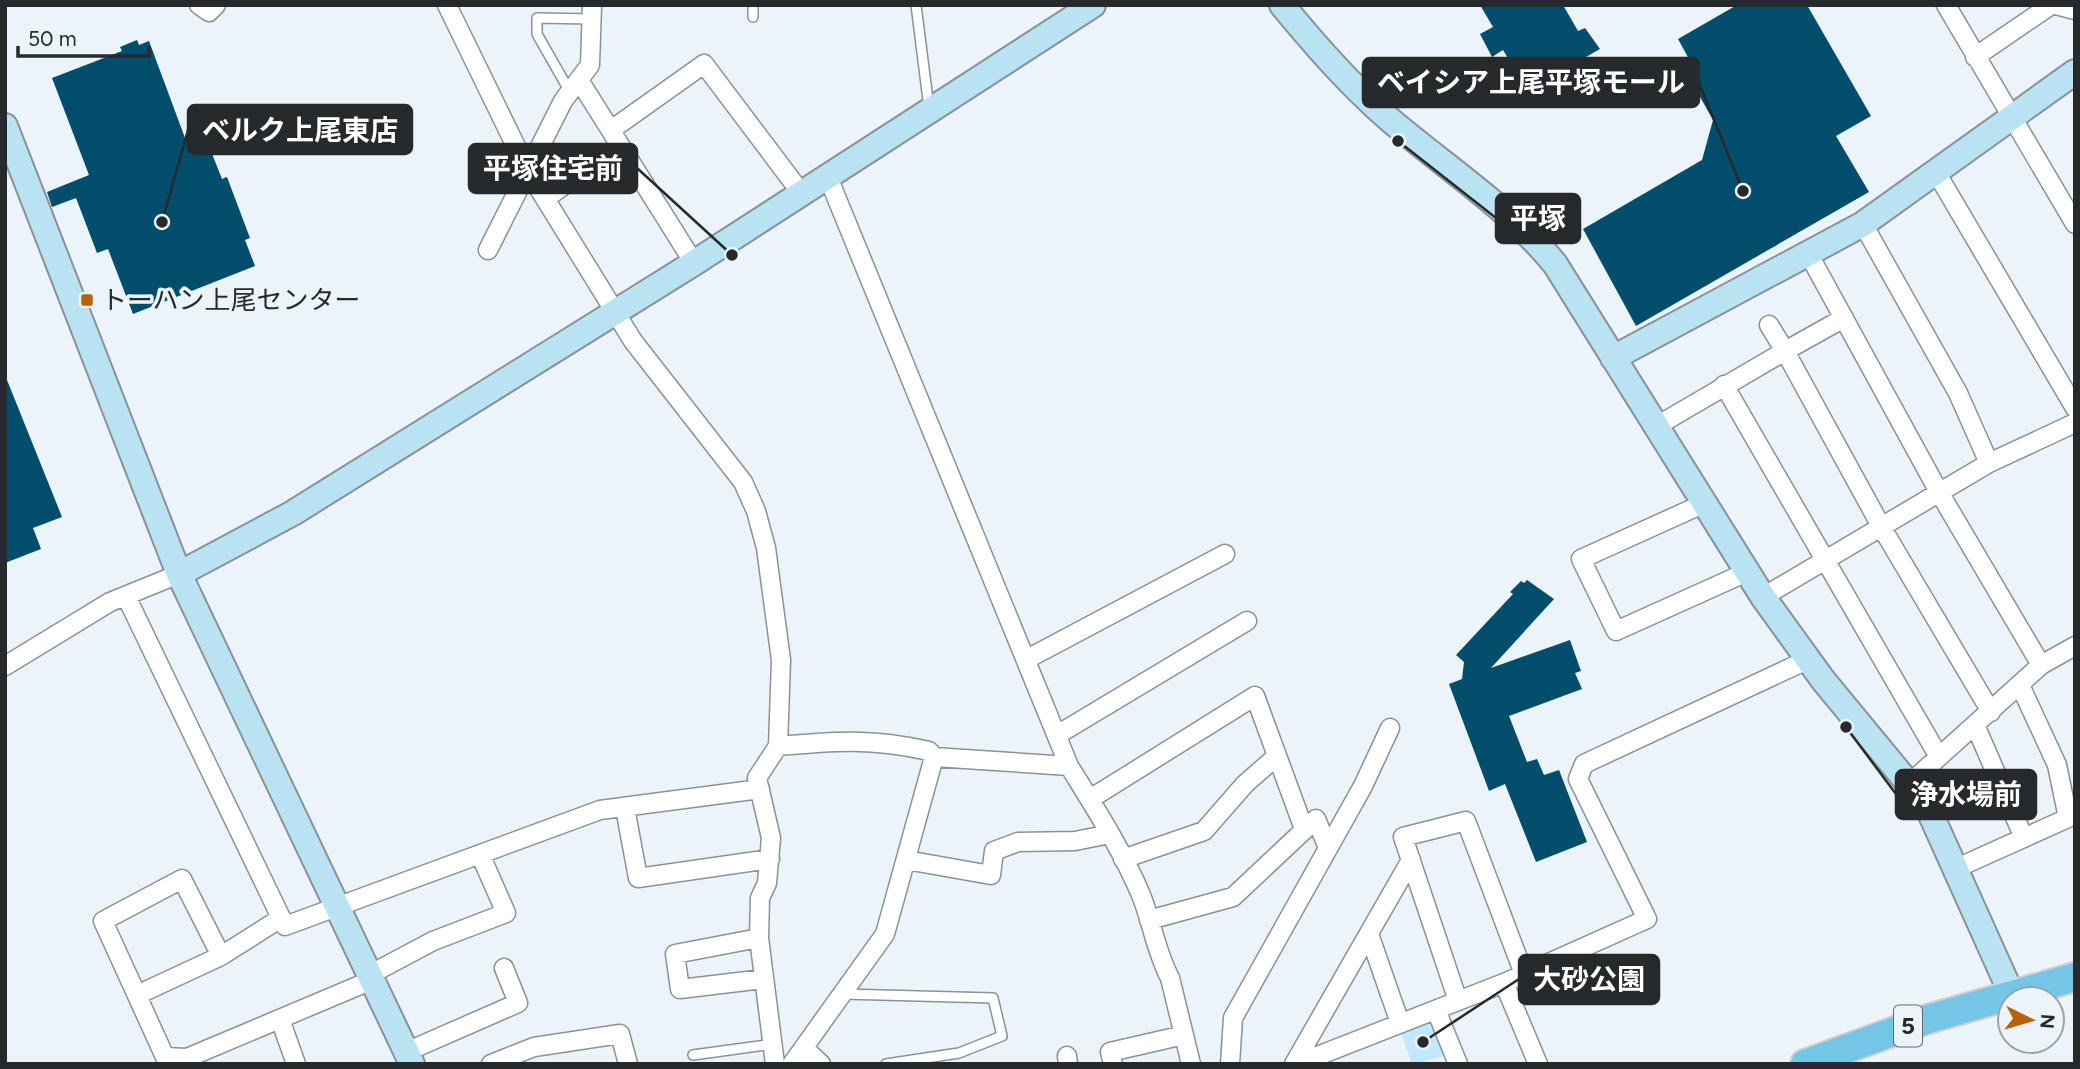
<svg xmlns="http://www.w3.org/2000/svg" width="2080" height="1069" viewBox="0 0 2080 1069" font-family="Figtree,'Noto Sans JP',sans-serif">
	<style>
		.green { fill: #c1e8fe }
		.building { fill: #004d6c }
		.lines { fill: none; stroke-linecap: round; stroke-linejoin: round }
		.lane-casing { stroke: #8a9297; stroke-width: 12 }
		.street-casing { stroke: #8a9297; stroke-width: 21 }
		.secondary-casing { stroke: #8a9297; stroke-width: 28 }
		.primary-casing { stroke: #cfd0d1; stroke-width: 32 }
		.lane { stroke: #fff; stroke-width: 9 }
		.street { stroke: #fff; stroke-width: 18 }
		.secondary { stroke: #b9e2f3; stroke-width: 24 }
		.primary { stroke: #74c5e6; stroke-width: 28 }
		.poi-dot { fill: #bb5f09; stroke: #ebf4f9; stroke-width: 2.5 }
		.labels { text-anchor: middle; stroke-width: 7; stroke-linejoin: round; paint-order: stroke }
		.shield { fill: #ebf4f9; stroke: #62676a; stroke-width: 2 }
		.shield-label { font-size: 24px; font-weight: bold; fill: #272a2c }
		.poi-label { font-size: 26px; fill: #272a2c; stroke: #ebf4f9; text-anchor: start }
		.leader { fill: none; stroke: #272a2c; stroke-width: 2.5 }
		.callout-dot { fill: #272a2c; stroke: #ebf4f9; stroke-width: 2.5 }
		.callout { fill: #272a2c; stroke: #272a2c; stroke-width: 2.5 }
		.callout-label { font-size: 28px; text-anchor: middle; font-weight: bold; fill: #fff }
	</style>
	<rect width="100%" height="100%" fill="#ebf4f9"/>
	<!-- green -->
	<path class="green" d="M 1429,1019 L 1434,1022 L 1447,1055 L 1412,1064 L 1400,1030 Z"/>
	<!-- building -->
	<path class="building" d="M 1480,5 L 1563,5 L 1578,31 L 1585,28 L 1600,49 L 1563,70 L 1556,59 L 1521,80 L 1503,50 L 1492,57 L 1480,34 L 1493,27 Z
		M 1737,5 L 1807,5 L 1871,116 L 1836,136 L 1869,192 L 1636,326 L 1583,229 L 1702,160 L 1713,120 L 1682,65 L 1689,59 L 1678,39 Z
		M 137,40 L 139,45 L 149,41 L 185,138 L 203,131 L 222,179 L 227,177 L 250,238 L 245,240 L 255,266 L 133,314 L 108,249 L 97,253 L 76,198 L 52,207 L 47,192 L 89,175 L 52,78 L 122,51 L 120,47 Z
		M 5,375 L 62,517 L 33,528 L 41,549 L 5,563 Z
		M 1527,580 L 1554,599 L 1491,668 L 1570,640 L 1581,671 L 1575,673 L 1582,689 L 1509,716 L 1527,762 L 1537,759 L 1544,775 L 1559,770 L 1587,842 L 1536,862 L 1505,784 L 1489,791 L 1449,684 L 1462,679 L 1464,662 L 1456,655 L 1513,594 L 1510,592 L 1521,581 L 1524,583 Z"/>
	<g class="lines">
		<!-- lane casing -->
		<g class="lane-casing">
			<path id="lane" d="M 753,5 L 753,17
				M 916,5 L 929,108
				M 570,92 L 537,34 L 537,18 L 592,19
				M 843,994 L 993,998 L 1002,1036 L 959,1053 L 886,1064
				M 693,1055 L 773,1044"/>
		</g>
		<!-- street casing -->
		<g class="street-casing">
			<path id="street" d="M 199,5 L 209,12 L 216,5
				M 447,5 L 528,171 L 633,341 L 743,482 L 756,511 L 766,548 L 781,660 L 778,746 L 757,778 L 771,838 L 767,883 L 760,898 L 759,938 L 775,1064
				M 1946,5 L 2075,224
				M 2056,5 L 2075,10
				M 1975,57 L 2051,5
				M 579,80 L 694,263
				M 611,130 L 704,64 L 802,194
				M 1936,172 L 2075,408
				M 828,177 L 1069,766 C 1095,808 1122,850 1141,895 C 1152,922 1156,952 1170,978 L 1191,1064
				M 545,199 L 620,145
				M 1863,224 L 1958,393 L 1989,463
				M 488,250 L 563,101 L 590,65 L 592,5
				M 1808,253 L 1939,492 L 2041,665
				M 1769,325 L 1785,351 L 1844,318
				M 1724,385 L 1939,757
				M 1655,427 L 1785,351 L 1882,528 L 1991,712
				M 1705,503 L 1581,559 L 1616,631 L 1747,572
				M 126,596 L 285,926 L 600,810 L 760,789
				M 1763,597 L 1989,463 L 2075,423
				M 1027,659 L 1225,554
				M 5,666 L 110,602 L 179,574
				M 1976,727 L 2024,838
				M 1057,735 L 1247,621
				M 778,746 C 835,741 872,738 929,751 L 934,757 L 1069,766
				M 1910,783 L 2041,665 L 2075,646
				M 1090,799 L 1255,696 L 1304,829
				M 625,808 L 638,878 L 770,859
				M 1123,859 L 1204,831 L 1245,784 L 1277,756
				M 906,860 L 991,875 L 994,851 L 1018,842 L 1075,841 L 1110,834
				M 1957,868 L 2068,818 L 2057,765 L 2020,685
				M 1149,920 L 1233,897 L 1316,819 L 1328,848
				M 1369,934 L 1400,1023
				M 759,938 L 675,954 L 680,989 L 764,979
				M 221,956 L 182,879 L 103,921 L 165,1057 L 187,1058 L 372,980
				M 369,975 L 433,941 L 506,913 L 480,854
				M 137,995 L 221,956 L 281,918
				M 1458,1001 L 1403,837 L 1466,821 L 1524,974
				M 1436,1010 L 1458,1064
				M 280,1019 L 296,1064
				M 805,1049 L 821,1064
				M 406,1052 L 518,1003 L 504,968
				M 1067,1056 L 1068,1064
				M 491,1064 L 534,1047 L 620,1034 L 628,1064
				M 792,1064 L 885,934 L 934,757
				M 1113,1064 L 1110,1052 L 1184,1035
				M 1230,1064 L 1233,1018 L 1363,786 L 1390,728
				M 1294,1064 L 1411,860
				M 1297,1064 L 1504,983
				M 1538,1064 L 1504,983 L 1647,919 L 1578,779 L 1584,764 L 1807,660"/>
		</g>
		<!-- secondary casing -->
		<g class="secondary-casing">
			<path id="secondary" d="M 1282,5 C 1316,46 1349,84 1389,119 C 1444,166 1508,207 1555,264 L 1763,597 L 1823,680 L 1927,806 L 2012,995
				M 5,126 L 179,574 L 412,1064
				M 1613,358 L 1863,224 L 2075,72
				M 179,574 L 293,513 L 694,263 L 1093,5"/>
		</g>
		<!-- primary casing -->
		<g class="primary-casing">
			<path id="primary" d="M 1805,1064 L 1928,1019 L 2075,977"/>
		</g>
		<!-- lane -->
		<use href="#lane" class="lane"/>
		<!-- street -->
		<use href="#street" class="street"/>
		<!-- secondary -->
		<use href="#secondary" class="secondary"/>
		<!-- primary -->
		<use href="#primary" class="primary"/>
	</g>
	<!-- markers -->
	<rect class="poi-dot" x="80" y="293" width="14" height="14" rx="3.5"/>
	<g class="labels">
		<!-- shield labels -->
		<rect class="shield" x="1894" y="1005.5" width="28" height="41" rx="5"/>
		<g class="shield-label">
			<text x="1908" y="1034">5</text>
		</g>
		<!-- poi labels -->
		<g class="poi-label">
			<text x="101" y="309">トーハン上尾センター</text>
		</g>
	</g>
	<!-- callouts -->
	<path class="leader" d="M1743 191L1699 83M162 222L188 130M732 255L637 168M1398 141L1496 218M1846 727L1896 794M1423 1042L1519 979"/>
	<g class="callout-dot">
		<circle cx="1743" cy="191" r="7"/>
		<circle cx="162" cy="222" r="7"/>
		<circle cx="732" cy="255" r="7"/>
		<circle cx="1398" cy="141" r="7"/>
		<circle cx="1846" cy="727" r="7"/>
		<circle cx="1423" cy="1042" r="7"/>
	</g>
	<g class="callout">
		<rect x="1363" y="58" width="336" height="49" rx="7"/>
		<rect x="188" y="105" width="224" height="49" rx="7"/>
		<rect x="469" y="144" width="168" height="49" rx="7"/>
		<rect x="1496" y="194" width="84" height="49" rx="7"/>
		<rect x="1896" y="770" width="140" height="49" rx="7"/>
		<rect x="1519" y="955" width="140" height="49" rx="7"/>
	</g>
	<g class="callout-label">
		<text x="1531" y="92">ベイシア上尾平塚モール</text>
		<text x="300" y="140">ベルク上尾東店</text>
		<text x="553" y="178">平塚住宅前</text>
		<text x="1538" y="228">平塚</text>
		<text x="1966" y="804">浄水場前</text>
		<text x="1589" y="989">大砂公園</text>
	</g>
	<!-- border -->
	<rect width="2080" height="1069" fill="none" stroke="#272a2c" stroke-width="14"/>
	<!-- north arrow -->
	<g transform="translate(2031 1020) rotate(95)"><circle r="33" fill="#ebf4f9" stroke="#9da3a7" stroke-width="2"/>
	<path d="M0-5L12 26L0 18L-12 26Z" fill="#bb5f09"/>
	<text y="-10" font-size="19" font-weight="bold" text-anchor="middle" fill="#272a2c">N</text>
	</g>
	<!-- scale -->
	<path d="M18 46v10h131v-10" fill="none" stroke="#272a2c" stroke-width="3.5"/>
	<text x="28" y="46" font-size="21" fill="#272a2c" stroke="#ebf4f9" stroke-width="5" paint-order="stroke">50 m</text>
</svg>
